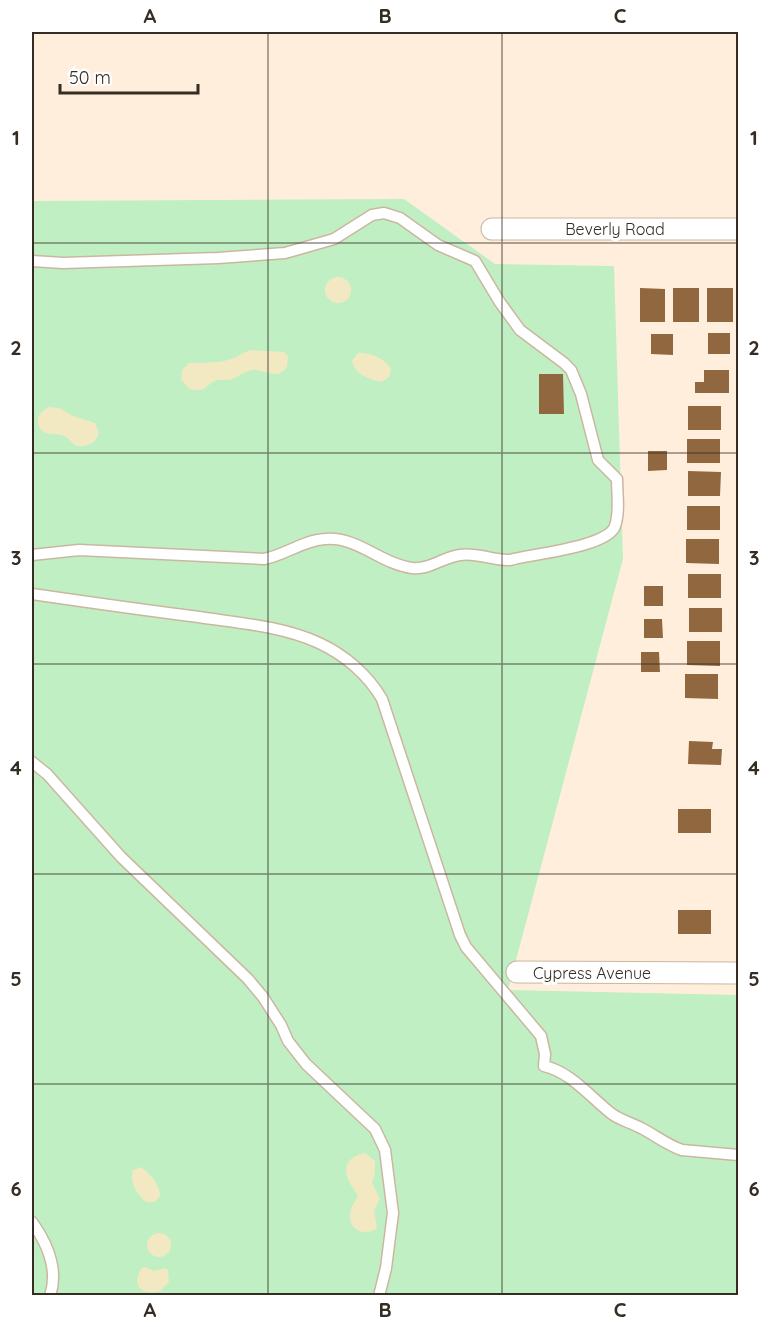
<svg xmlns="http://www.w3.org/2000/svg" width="770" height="1327" viewBox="0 0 770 1327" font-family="Quicksand,sans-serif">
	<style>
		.green { fill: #c0efc4 }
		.sand { fill: #f2e8c2 }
		.building { fill: #91673f }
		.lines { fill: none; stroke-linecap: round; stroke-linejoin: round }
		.lane-casing { stroke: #cbb7a1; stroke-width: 13 }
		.street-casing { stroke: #cbb7a1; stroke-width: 23 }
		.lane { stroke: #fff; stroke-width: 10 }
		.street { stroke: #fff; stroke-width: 21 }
		.grid { fill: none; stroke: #352d24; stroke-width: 1.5; stroke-opacity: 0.55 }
		.labels { text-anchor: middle; stroke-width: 6; stroke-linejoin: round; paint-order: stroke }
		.street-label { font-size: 16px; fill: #352d24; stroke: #fff }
		.neatline { fill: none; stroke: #352d24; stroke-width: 2 }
		.grid-label { font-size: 20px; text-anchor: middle; font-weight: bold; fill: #352d24 }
	</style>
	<rect width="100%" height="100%" fill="#ffeedc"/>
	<!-- green -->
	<path class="green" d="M 404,199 L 495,264 L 614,266 L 623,559 L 508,990 L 738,995 L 738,1295 L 32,1295 L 32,201 Z"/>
	<!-- sand -->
	<path class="sand" d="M325 290a13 13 0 1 1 26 0a13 13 0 1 1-26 0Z
		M 251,350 L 284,352 L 288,356 L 287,367 C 275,383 264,366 249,371 C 243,372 238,377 232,379 C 227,381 223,379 218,380 C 206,382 209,394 189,389 L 181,379 L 182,370 L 189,363 C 202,362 215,364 228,360 C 237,358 243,352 251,350 Z
		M 358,353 C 369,352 387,359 391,369 L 389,377 L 382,382 C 369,379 355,375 352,361 Z
		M 48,407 L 59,408 L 73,416 L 95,423 L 99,433 C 96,443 88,447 77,446 C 72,444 71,440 66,437 C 58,431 41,439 38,423 C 37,415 42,411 48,407 Z
		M 365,1153 L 375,1161 L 375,1173 L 372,1183 L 380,1199 L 374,1210 L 377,1228 C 365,1237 348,1230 350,1214 C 351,1206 355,1202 358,1195 C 345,1179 337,1159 365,1153 Z
		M 141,1167 C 149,1172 161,1186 160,1196 L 155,1202 L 146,1202 C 137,1194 129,1183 133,1170 Z
		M147 1245a12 12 0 1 1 24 0a12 12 0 1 1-24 0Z
		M 145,1267 L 154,1271 L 165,1268 L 168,1270 L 169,1282 L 160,1291 C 142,1296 130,1286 142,1268 Z"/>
	<!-- building -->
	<path class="building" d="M 640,288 L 665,289 L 665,322 L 640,322 Z
		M 673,288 L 699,288 L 699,322 L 673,322 Z
		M 707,288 L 733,288 L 733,322 L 707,322 Z
		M 708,333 L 730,333 L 730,354 L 708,354 Z
		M 651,334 L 673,334 L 673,355 L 651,354 Z
		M 704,370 L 729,370 L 729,393 L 695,393 L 695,382 L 704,382 Z
		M 539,374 L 563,374 L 564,414 L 539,414 Z
		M 688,406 L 721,406 L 721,430 L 688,430 Z
		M 687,439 L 720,439 L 720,463 L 687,463 Z
		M 648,451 L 667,451 L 667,470 L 648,471 Z
		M 688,471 L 721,472 L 720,496 L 688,496 Z
		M 687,506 L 720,506 L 720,530 L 687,530 Z
		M 686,539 L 719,539 L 719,564 L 686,563 Z
		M 688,574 L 721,574 L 721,598 L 688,598 Z
		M 644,586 L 663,586 L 663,606 L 644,606 Z
		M 689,608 L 722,608 L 722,632 L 689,632 Z
		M 644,619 L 662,619 L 663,638 L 644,638 Z
		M 687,641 L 720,641 L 720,666 L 687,665 Z
		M 641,652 L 659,652 L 660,672 L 641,672 Z
		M 685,674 L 718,674 L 718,699 L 685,698 Z
		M 689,741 L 713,742 L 712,749 L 722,749 L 721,765 L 688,764 Z
		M 678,809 L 711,809 L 711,833 L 678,833 Z
		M 678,910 L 711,910 L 711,934 L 678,934 Z"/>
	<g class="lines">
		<!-- lane casing -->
		<g class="lane-casing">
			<path id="lane" d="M 32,261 L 63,263 L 218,258 L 285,253 L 334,239 L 372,215 L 384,213 L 400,218 L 438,245 L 475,261 L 499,301 L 520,330 L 564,363 L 571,370 L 581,394 L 598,460 L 617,479 C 617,493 620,512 615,526 C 608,547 532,554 510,560 C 493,561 477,552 460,555 C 443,557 430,570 412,568 C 381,564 357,536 325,539 C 304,540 285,555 264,559 L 79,550 L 32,555
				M 32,594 C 87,602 143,610 199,617 C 238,623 282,626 319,643 C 345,655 368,675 382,699 L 460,935 L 466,947 L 541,1036 L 545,1054 L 544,1066 C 571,1072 590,1097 612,1114 C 620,1120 632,1123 641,1128 C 655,1135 667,1145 682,1150 L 738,1155
				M 32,762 L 47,774 L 121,857 L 248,979 L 263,997 L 281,1025 L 288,1041 L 306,1064 L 375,1129 L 385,1150 L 393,1213 L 386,1268 L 379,1296
				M 32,1222 C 47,1243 59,1269 50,1296"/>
		</g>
		<!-- street casing -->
		<g class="street-casing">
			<path id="street" d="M 492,229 L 738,229
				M 517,972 L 738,973"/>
		</g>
		<!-- lane -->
		<use href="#lane" class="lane"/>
		<!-- street -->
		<use href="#street" class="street"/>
	</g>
	<!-- grid -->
	<path class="grid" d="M 268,32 L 268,1296M 502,32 L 502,1296M 32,243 L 738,243M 32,453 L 738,453M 32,664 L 738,664M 32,874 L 738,874M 32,1084 L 738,1084"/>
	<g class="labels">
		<!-- street labels -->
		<g class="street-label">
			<text x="615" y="235">Beverly Road</text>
			<text x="592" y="979">Cypress Avenue</text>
		</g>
	</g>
	<!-- border -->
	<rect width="770" height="1327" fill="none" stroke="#ffffff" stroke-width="66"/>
	<!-- scale -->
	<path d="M60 84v9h138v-9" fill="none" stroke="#352d24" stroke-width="3"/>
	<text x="69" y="84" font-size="18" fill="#352d24" stroke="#ffffff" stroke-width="4.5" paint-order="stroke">50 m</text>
	<rect x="33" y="33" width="704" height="1261" class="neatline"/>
	<g class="grid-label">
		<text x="150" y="23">A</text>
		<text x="385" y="23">B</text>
		<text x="620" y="23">C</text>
		<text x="16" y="145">1</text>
		<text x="754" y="145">1</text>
		<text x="16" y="355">2</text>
		<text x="754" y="355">2</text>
		<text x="16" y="565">3</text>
		<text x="754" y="565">3</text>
		<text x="16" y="775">4</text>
		<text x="754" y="775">4</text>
		<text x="16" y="986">5</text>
		<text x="754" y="986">5</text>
		<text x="16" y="1196">6</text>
		<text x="754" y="1196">6</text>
		<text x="150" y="1317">A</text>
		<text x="385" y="1317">B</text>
		<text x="620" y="1317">C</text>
	</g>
</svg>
